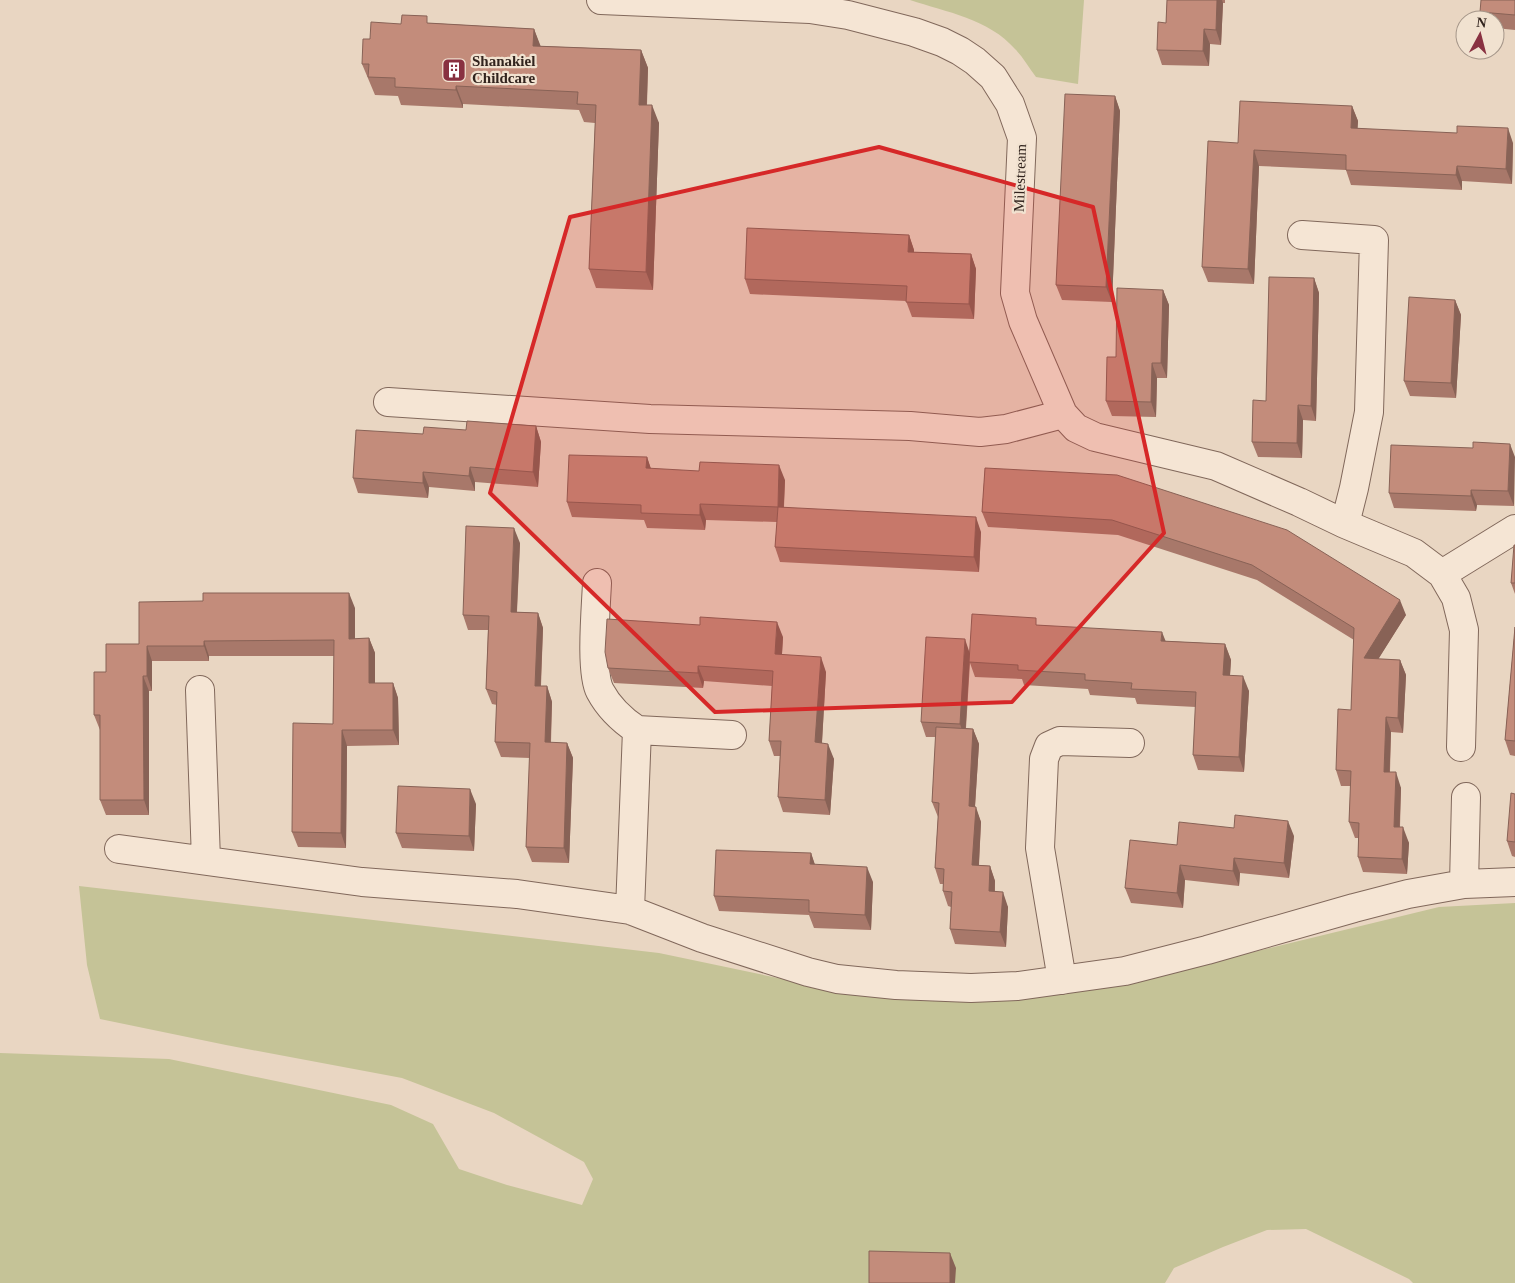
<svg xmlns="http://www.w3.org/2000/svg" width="1515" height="1283" viewBox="0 0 1515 1283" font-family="'Times New Roman',serif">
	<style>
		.green { fill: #c5c397 }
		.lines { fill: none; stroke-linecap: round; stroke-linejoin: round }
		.street-casing { stroke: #81685b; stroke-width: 30 }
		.street { stroke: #f5e5d4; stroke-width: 28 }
		.wall { fill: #a8786a }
		.shaded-wall { fill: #886256 }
		.building { fill: #c38c7b; stroke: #886256 }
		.marked { fill: #d62828; fill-opacity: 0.2; stroke: #d62828; stroke-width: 4; stroke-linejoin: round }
		.labels { text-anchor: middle; stroke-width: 4.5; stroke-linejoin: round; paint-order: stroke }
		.poi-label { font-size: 15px; font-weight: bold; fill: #32241e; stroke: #f1e2d0; text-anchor: start }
		.street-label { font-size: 15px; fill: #32241e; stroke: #f1e2d0 }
	</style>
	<rect width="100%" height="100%" fill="#e9d6c2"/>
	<!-- green -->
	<path class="green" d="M 910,0 L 1084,0 L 1078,84 L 1036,77 C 1029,68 1023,57 1015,49 C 989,19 946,12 910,0 Z
		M 79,886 L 659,953 L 797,982 L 964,1000 L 1050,996 L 1129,982 L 1439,907 L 1515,903 L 1515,1283 L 1413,1283 L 1409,1279 L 1306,1229 L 1267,1230 L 1223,1247 L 1174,1268 L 1165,1283 L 0,1283 L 0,1053 L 169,1059 L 391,1105 L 433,1124 L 459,1169 L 507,1185 L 582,1205 L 593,1179 L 584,1162 L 494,1113 L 402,1078 L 226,1045 L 100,1019 L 87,965 Z"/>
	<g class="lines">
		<!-- street casing -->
		<g class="street-casing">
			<path id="street" d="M 601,0 L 810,9 L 848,15 L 914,32 L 942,42 L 960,51 L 975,61 L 993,77 L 1010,104 L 1022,138 L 1015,293 L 1023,321 L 1063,414 L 1076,428 L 1095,437 L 1216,466 L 1299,502 L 1345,524 L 1414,553 L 1442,574 L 1456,598 L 1464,630 L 1461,747
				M 1302,235 L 1374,240 L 1369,412 L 1354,488 L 1345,524
				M 388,402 L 650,419 L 910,426 L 980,432 L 1006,429 L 1063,414
				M 1442,574 L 1515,529
				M 597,583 C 596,607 590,672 600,691 C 609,708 622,720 637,730 L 630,910
				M 200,690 L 206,860
				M 637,730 L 732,735
				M 119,849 L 362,882 L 517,894 L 630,910 L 702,938 L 808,972 L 837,979 L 896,985 L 971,988 L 1018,986 L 1125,971 L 1207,950 L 1354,908 L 1408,894 L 1464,884 L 1515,882
				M 1464,884 L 1466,797
				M 1062,980 L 1040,848 L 1044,759 L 1049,746 L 1060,741 L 1130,743"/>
		</g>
		<!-- street -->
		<use href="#street" class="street"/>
	</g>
	<!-- wall -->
	<path class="wall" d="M 1167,0 L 1225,0 L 1225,3 L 1223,3 L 1221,45 L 1210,44 L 1209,66 L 1162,65 L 1157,50 L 1166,23 Z
		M 1515,0 L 1515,30 L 1495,28 L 1495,20 L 1483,20 L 1480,12 Z
		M 430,23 L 534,29 L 540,46 L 641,50 L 648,68 L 647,105 L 659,123 L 653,290 L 596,288 L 589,269 L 595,123 L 584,122 L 579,110 L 463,104 L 463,108 L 401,105 L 398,96 L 375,95 L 362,64 L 370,39 L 401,24 Z
		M 1115,96 L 1120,111 L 1112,302 L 1062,300 L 1056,285 Z
		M 1352,106 L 1358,121 L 1357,128 L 1513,143 L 1512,184 L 1462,181 L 1462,190 L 1351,185 L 1346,170 L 1259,166 L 1254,284 L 1208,282 L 1202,267 L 1238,143 Z
		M 909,235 L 914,250 L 914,252 L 971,254 L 976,269 L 974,319 L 912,317 L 906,301 L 750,294 L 745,279 Z
		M 1314,278 L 1319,293 L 1316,421 L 1303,420 L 1302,458 L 1258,457 L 1252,442 L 1266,401 Z
		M 1163,290 L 1169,305 L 1167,378 L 1157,378 L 1156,417 L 1112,416 L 1106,401 L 1116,357 Z
		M 1455,300 L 1461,315 L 1456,398 L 1410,396 L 1404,381 Z
		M 536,426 L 541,442 L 538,487 L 475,482 L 475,491 L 429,487 L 428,498 L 358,493 L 353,478 L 423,434 L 466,430 Z
		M 1510,444 L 1514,506 L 1477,505 L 1476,511 L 1394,508 L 1389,493 L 1473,448 Z
		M 647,457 L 651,469 L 785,480 L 784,507 L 981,532 L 979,572 L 780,562 L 775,547 L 777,522 L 706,520 L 705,530 L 647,528 L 644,520 L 572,517 L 567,502 Z
		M 985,468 L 1406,615 L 1378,659 L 1400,660 L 1406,675 L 1403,733 L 1391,732 L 1390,772 L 1401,788 L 1400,827 L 1409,843 L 1407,874 L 1363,872 L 1358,857 L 1358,838 L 1355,838 L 1349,822 L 1351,786 L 1341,786 L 1336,770 L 1351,710 L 1354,640 L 1257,580 L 1118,535 L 988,527 L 982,512 Z
		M 520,543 L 517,612 L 538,613 L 543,628 L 541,686 L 547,686 L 552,702 L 551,743 L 567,743 L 573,758 L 569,863 L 532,862 L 526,847 L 530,758 L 501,757 L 495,742 L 497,705 L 492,704 L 486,689 L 488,630 L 468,630 L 463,615 Z
		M 1515,545 L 1515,594 L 1511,583 Z
		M 355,608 L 355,639 L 369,638 L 375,653 L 375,683 L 393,683 L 398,698 L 399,745 L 347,746 L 346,848 L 298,847 L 292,832 L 333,724 L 334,656 L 209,656 L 209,661 L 152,661 L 152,691 L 149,691 L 149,815 L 106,815 L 100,800 L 100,730 L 94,715 L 106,672 L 139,644 Z
		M 1039,625 L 1165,641 L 1225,644 L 1231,660 L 1230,675 L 1249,691 L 1244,772 L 1198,770 L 1193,755 L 1196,707 L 1137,704 L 1135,698 L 1090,695 L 1088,689 L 1024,685 L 1022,679 L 975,677 L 970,663 L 966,728 L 973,729 L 979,744 L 975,807 L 981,822 L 979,865 L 990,866 L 995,881 L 995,891 L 1008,907 L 1006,947 L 955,944 L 950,929 L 951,907 L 948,906 L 943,891 L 943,884 L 940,884 L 935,868 L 938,817 L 932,802 L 936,737 L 926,737 L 921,722 L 970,653 Z
		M 1515,627 L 1515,756 L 1510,755 L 1505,740 Z
		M 783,637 L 782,654 L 826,672 L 822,743 L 834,759 L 830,815 L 783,812 L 778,797 L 780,756 L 774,756 L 769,741 L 772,686 L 704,681 L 703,688 L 614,683 L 608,668 Z
		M 1515,794 L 1515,857 L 1512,856 L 1507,841 Z
		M 476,804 L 474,851 L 402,848 L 396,833 Z
		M 1294,836 L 1289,878 L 1240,873 L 1239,886 L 1185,880 L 1183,908 L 1131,903 L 1125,888 L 1177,845 Z
		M 811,853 L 815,865 L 873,882 L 871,930 L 814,928 L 809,915 L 719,911 L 714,896 Z"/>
	<!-- shaded-wall -->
	<path class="shaded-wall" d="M 1217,0 L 1222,0 L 1223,3 L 1221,45 L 1216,30 Z
		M 534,29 L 541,47 L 533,46 Z
		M 1204,29 L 1210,44 L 1209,66 L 1203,51 Z
		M 641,50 L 648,68 L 646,123 L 639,105 Z
		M 456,86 L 463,104 L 463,108 L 456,90 Z
		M 1115,96 L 1120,111 L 1112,302 L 1106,287 Z
		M 652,105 L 659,123 L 653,290 L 646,272 Z
		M 1352,106 L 1358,121 L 1357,143 L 1351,128 Z
		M 1508,128 L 1513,143 L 1512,184 L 1506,169 Z
		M 1254,150 L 1259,166 L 1254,284 L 1248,269 Z
		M 1457,166 L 1462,181 L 1462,190 L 1456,175 Z
		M 909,235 L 914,250 L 913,267 L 908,252 Z
		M 971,254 L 976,269 L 974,319 L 969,304 Z
		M 1314,278 L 1319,293 L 1316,421 L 1311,406 Z
		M 1163,290 L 1169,305 L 1167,378 L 1161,363 Z
		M 1455,300 L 1461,315 L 1456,398 L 1451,383 Z
		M 1152,363 L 1157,378 L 1156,417 L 1151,402 Z
		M 1298,405 L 1303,420 L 1302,458 L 1297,443 Z
		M 536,426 L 541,442 L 538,487 L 533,472 Z
		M 1510,444 L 1515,457 L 1514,506 L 1508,491 Z
		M 647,457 L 652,472 L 646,468 Z
		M 779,465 L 785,480 L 783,522 L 778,507 Z
		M 470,467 L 475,482 L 475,491 L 469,476 Z
		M 423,472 L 429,487 L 428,498 L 423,483 Z
		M 1471,490 L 1477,505 L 1476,511 L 1471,496 Z
		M 700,504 L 706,520 L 705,530 L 700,515 Z
		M 976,517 L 981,532 L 979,572 L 974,557 Z
		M 514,528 L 520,543 L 516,627 L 511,612 Z
		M 349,593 L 355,608 L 355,654 L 349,639 Z
		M 1400,600 L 1406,615 L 1369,674 L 1364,658 Z
		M 538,613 L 543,628 L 540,701 L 535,686 Z
		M 777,622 L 783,637 L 781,669 L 775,654 Z
		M 1162,632 L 1168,647 L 1161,641 Z
		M 369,638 L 375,653 L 375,698 L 369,683 Z
		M 965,639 L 970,654 L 965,739 L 960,724 Z
		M 204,641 L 209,656 L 209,661 L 204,646 Z
		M 1225,644 L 1231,660 L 1229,690 L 1223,675 Z
		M 147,646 L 152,661 L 152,691 L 147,676 Z
		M 821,657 L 826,672 L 821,758 L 815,742 Z
		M 1400,660 L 1406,675 L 1403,733 L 1398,718 Z
		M 698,666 L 704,681 L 703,688 L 698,673 Z
		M 143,676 L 149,691 L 149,815 L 144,800 Z
		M 1243,676 L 1249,691 L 1244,772 L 1239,757 Z
		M 393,683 L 398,698 L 399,745 L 393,730 Z
		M 547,686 L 552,702 L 550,758 L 545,742 Z
		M 1386,717 L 1391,732 L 1389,787 L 1384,772 Z
		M 973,729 L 979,744 L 974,821 L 969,806 Z
		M 342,730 L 347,746 L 346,848 L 341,833 Z
		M 567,743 L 573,758 L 569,863 L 564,848 Z
		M 828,744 L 834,759 L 830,815 L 825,800 Z
		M 1396,772 L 1401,788 L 1399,842 L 1394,827 Z
		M 470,789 L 476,804 L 474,851 L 469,836 Z
		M 976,807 L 981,822 L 978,880 L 972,865 Z
		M 1288,821 L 1294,836 L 1289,878 L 1284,863 Z
		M 1403,827 L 1409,843 L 1407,874 L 1402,859 Z
		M 811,853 L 816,868 L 810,864 Z
		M 1234,858 L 1240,873 L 1239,886 L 1233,871 Z
		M 1180,865 L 1185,880 L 1183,908 L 1177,893 Z
		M 990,866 L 995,881 L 994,906 L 989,891 Z
		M 867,867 L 873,882 L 871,930 L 865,915 Z
		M 1003,892 L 1008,907 L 1006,947 L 1000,932 Z
		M 950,1253 L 956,1268 L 955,1283 L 950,1283 Z"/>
	<!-- building -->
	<path class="building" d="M 1167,0 L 1217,0 L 1216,30 L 1204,29 L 1203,51 L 1157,50 L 1158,22 L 1166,23 Z
		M 1481,0 L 1515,0 L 1515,15 L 1480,12 Z
		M 402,15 L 427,16 L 427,23 L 534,29 L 533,46 L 641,50 L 639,105 L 652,105 L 646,272 L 589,269 L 596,105 L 577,104 L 578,92 L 456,86 L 456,90 L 395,87 L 395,78 L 368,77 L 369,64 L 362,64 L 363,39 L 370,39 L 371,22 L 401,24 Z
		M 1065,94 L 1115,96 L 1106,287 L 1056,285 Z
		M 1240,101 L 1352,106 L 1351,128 L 1457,133 L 1457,126 L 1508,128 L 1506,169 L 1457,166 L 1456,175 L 1346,170 L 1346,155 L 1254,150 L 1248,269 L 1202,267 L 1208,141 L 1238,143 Z
		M 747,228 L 909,235 L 908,252 L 971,254 L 969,304 L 906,302 L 907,286 L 745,279 Z
		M 1269,277 L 1314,278 L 1311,406 L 1298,405 L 1297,443 L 1252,442 L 1253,400 L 1266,401 Z
		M 1117,288 L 1163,290 L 1161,363 L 1152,363 L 1151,402 L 1106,401 L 1107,357 L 1116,357 Z
		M 1409,297 L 1455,300 L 1451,383 L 1404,381 Z
		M 467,421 L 536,426 L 533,472 L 470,467 L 469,476 L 423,472 L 423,483 L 353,478 L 356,430 L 423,434 L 424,427 L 466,430 Z
		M 1473,442 L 1510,444 L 1508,491 L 1471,490 L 1471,496 L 1389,493 L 1391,445 L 1473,448 Z
		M 569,455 L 647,457 L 646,468 L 699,471 L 700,462 L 779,465 L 778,507 L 700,504 L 700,515 L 641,513 L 641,505 L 567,502 Z
		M 985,468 L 1117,475 L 1287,530 L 1400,600 L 1364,658 L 1400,660 L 1398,718 L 1386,717 L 1384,772 L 1396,772 L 1394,827 L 1403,827 L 1402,859 L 1358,857 L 1359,823 L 1349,822 L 1351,771 L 1336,770 L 1338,709 L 1351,710 L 1354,628 L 1252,565 L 1112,520 L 982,512 Z
		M 778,507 L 976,517 L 974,557 L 775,547 Z
		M 466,526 L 514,528 L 511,612 L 538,613 L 535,686 L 547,686 L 545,742 L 567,743 L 564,848 L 526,847 L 530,743 L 495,742 L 497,692 L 486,689 L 489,616 L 463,615 Z
		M 1514,545 L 1515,545 L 1515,583 L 1511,583 Z
		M 203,593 L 349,593 L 349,639 L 369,638 L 369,683 L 393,683 L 393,730 L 342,730 L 341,833 L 292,832 L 293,723 L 333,724 L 334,640 L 204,641 L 204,646 L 147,646 L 147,676 L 143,676 L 144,800 L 100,800 L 100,715 L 94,715 L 94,672 L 106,672 L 106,644 L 139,644 L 139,602 L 203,601 Z
		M 972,614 L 1036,618 L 1036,625 L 1162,632 L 1161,641 L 1225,644 L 1223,675 L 1243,676 L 1239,757 L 1193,755 L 1196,692 L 1131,689 L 1132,683 L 1085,680 L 1085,674 L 1018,670 L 1018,665 L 969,662 Z
		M 700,617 L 777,622 L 775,654 L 821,657 L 815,742 L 828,744 L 825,800 L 778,797 L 781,741 L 769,741 L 773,671 L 698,666 L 698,673 L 608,668 L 605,652 L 607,619 L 700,625 Z
		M 1515,627 L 1515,741 L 1505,740 Z
		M 926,637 L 965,639 L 960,724 L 921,722 Z
		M 936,727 L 973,729 L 969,806 L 976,807 L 972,865 L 990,866 L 989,891 L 1003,892 L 1000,932 L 950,929 L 952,892 L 943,891 L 944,869 L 935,868 L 939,803 L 932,802 Z
		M 398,786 L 470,789 L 469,836 L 396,833 Z
		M 1511,793 L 1515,794 L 1515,842 L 1507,841 Z
		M 1235,815 L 1288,821 L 1284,863 L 1234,858 L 1233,871 L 1180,865 L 1177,893 L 1125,888 L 1130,840 L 1177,845 L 1179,822 L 1234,828 Z
		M 716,850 L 811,853 L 810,864 L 867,867 L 865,915 L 809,912 L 809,900 L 714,896 Z
		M 869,1251 L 950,1253 L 950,1283 L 869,1283 Z"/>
	<!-- marked area -->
	<path class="marked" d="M 879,147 L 1093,207 L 1164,533 L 1012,702 L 715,712 L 490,493 L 570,217 Z"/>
	<!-- icons -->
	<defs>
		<g id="building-square" transform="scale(1.25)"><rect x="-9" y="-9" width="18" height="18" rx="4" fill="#893141" stroke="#f1e2d0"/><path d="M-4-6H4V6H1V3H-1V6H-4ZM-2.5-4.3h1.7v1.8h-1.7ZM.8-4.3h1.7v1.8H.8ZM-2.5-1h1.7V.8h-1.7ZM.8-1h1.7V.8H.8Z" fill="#fff"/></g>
	</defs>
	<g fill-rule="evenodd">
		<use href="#building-square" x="454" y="70"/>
	</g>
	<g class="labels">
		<!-- poi labels -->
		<g class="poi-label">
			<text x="472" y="66">Shanakiel<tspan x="472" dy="17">Childcare</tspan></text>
		</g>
		<!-- street labels -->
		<g class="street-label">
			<text transform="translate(1020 178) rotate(-88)" y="5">Milestream</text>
		</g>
	</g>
	<!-- north arrow -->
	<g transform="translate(1480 35) rotate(7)"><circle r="24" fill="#f1e2d0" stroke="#a59689"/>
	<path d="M0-4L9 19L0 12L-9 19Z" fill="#893141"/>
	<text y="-8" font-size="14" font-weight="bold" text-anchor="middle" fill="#32241e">N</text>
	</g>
</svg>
